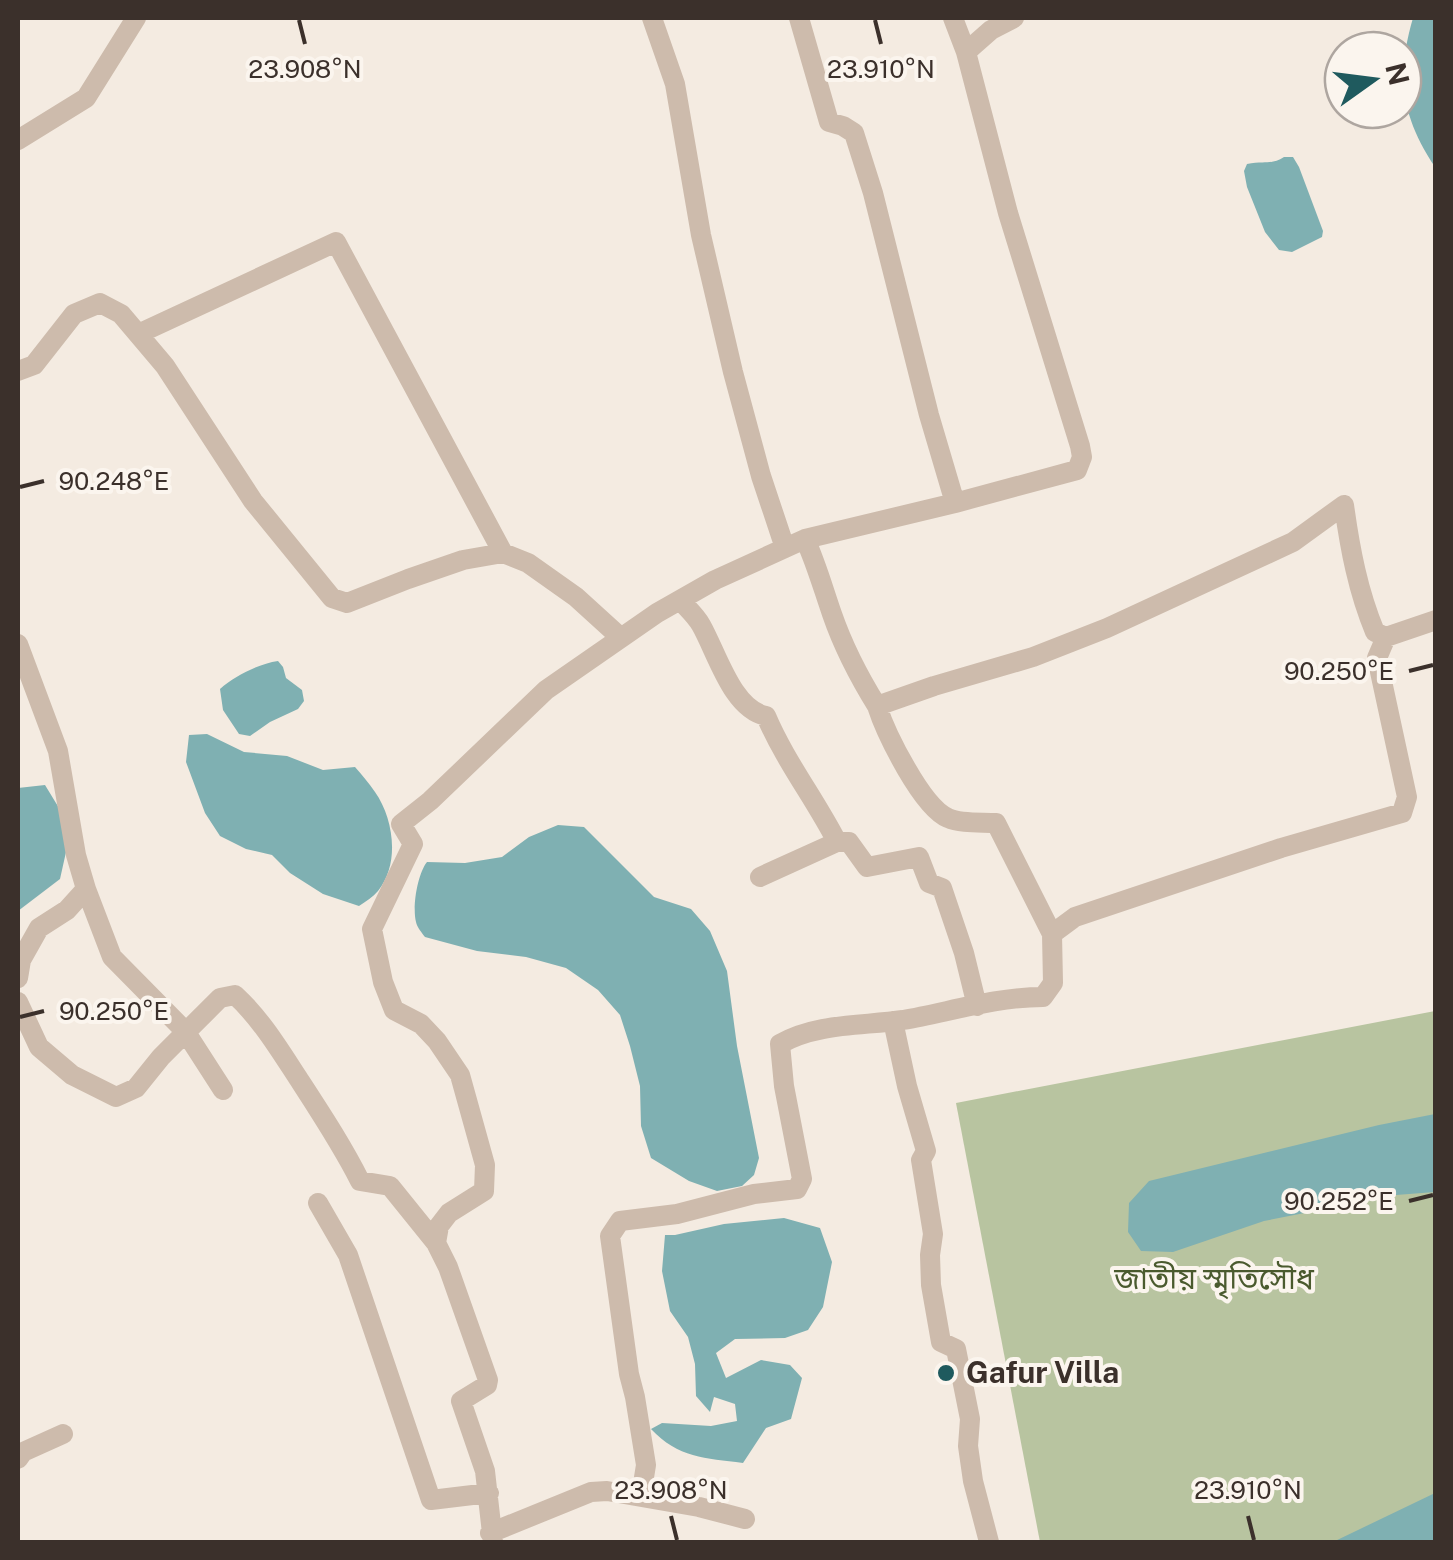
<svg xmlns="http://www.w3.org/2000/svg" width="1453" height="1560" viewBox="0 0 1453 1560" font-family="'Public Sans','Noto Sans Bengali',sans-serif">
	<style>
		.green { fill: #b8c4a0 }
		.water { fill: #7fb0b2 }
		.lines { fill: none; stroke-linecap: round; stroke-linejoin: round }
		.minor { stroke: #cdbbac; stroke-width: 20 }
		.ticks { fill: none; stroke: #3b302b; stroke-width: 4 }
		.poi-dot { fill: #1f5a5e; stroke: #fbf5ee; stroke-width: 4 }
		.labels { text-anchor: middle; stroke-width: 8; stroke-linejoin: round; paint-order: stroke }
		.park-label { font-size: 30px; fill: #4a5a2e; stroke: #fbf5ee }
		.poi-label { font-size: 30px; font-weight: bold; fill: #3b302b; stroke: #fbf5ee; text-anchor: start }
		.ticks-label { font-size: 25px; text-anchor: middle; fill: #3b302b; stroke: #fbf5ee; stroke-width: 8; stroke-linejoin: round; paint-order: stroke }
	</style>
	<rect width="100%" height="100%" fill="#f4ebe1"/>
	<!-- green -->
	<path class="green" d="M 1435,1011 L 1435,1542 L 1040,1542 L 956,1103 Z"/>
	<!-- water -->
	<path class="water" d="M 1413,18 L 1435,18 L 1435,167 C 1401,116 1396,76 1413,18 Z
		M 1284,157 L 1293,157 L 1299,167 L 1323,231 L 1322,237 L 1292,252 L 1279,250 L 1265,232 L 1247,187 L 1244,171 L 1247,164 C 1262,160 1270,166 1284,157 Z
		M 278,661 L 283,667 L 286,678 L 302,690 L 304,701 L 298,709 L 270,722 L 250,736 L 239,734 L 223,710 L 220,689 C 235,676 258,664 278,661 Z
		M 207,734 L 244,752 L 287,756 L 323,770 L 355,767 C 362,775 369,783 375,792 C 394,819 400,864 378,891 C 373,897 366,901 359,906 L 323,894 L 290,873 L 272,855 L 246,849 L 220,836 L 205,813 L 186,762 L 189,735 Z
		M 45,785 L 59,808 L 66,852 L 60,879 L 18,911 L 18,788 Z
		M 558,825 L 584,827 L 654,897 L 691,909 L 710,931 L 727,971 L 737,1046 L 759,1158 L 754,1175 L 742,1186 L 717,1191 L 689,1181 L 651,1158 L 641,1126 L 640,1086 L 630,1046 L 620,1015 L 598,990 L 566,968 L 526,957 L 477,951 L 425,937 C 422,933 417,927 416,922 C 412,906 418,873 427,862 L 465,863 L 502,857 L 529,837 Z
		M 1435,1114 L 1435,1192 L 1396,1195 L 1264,1221 L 1173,1252 L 1141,1251 L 1128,1232 L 1129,1203 L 1149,1181 L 1379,1125 Z
		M 784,1218 L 820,1228 L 832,1262 L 823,1307 L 808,1330 L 785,1338 L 735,1339 L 716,1353 L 726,1378 L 761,1360 L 790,1365 L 802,1378 L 791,1419 L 766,1428 L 743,1463 C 705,1458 678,1458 651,1429 L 662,1423 L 711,1426 L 737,1421 L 735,1404 L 714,1397 L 710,1412 L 696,1396 L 695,1364 L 688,1337 L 670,1311 L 662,1271 L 665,1235 L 675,1235 L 724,1224 Z
		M 1435,1493 L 1435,1542 L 1333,1542 Z"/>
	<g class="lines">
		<!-- minor -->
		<path class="minor" d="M 652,18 L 675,84 L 701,235 L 733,372 L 761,476 L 785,548
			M 799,18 L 829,122 L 843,126 L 854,133 L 873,193 L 929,415 L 955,503
			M 966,52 L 991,30 L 1014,18
			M 18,140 L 86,98 L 136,18
			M 138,334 L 336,242 L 503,553
			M 18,371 L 34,365 L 74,314 L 100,303 L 121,314 L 165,366 L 253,501 L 332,598 L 347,603 L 408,579 L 463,560 L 503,553 L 528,563 L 576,597 L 620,637
			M 805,539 C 816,563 823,588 832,614 C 843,646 859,677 877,706 L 934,686 L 1033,657 L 1107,628 L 1293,542 L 1344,505 C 1350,549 1358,591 1375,632 L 1386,637
			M 680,600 C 687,608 696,616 701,625 C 717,653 732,709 766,716 C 785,761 815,799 837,842 L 849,842 L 867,867 L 919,857 L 929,883 L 942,888 L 964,953 L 977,1006
			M 1386,637 L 1436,620
			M 18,644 L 58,751 L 76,855 L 86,889 L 67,910 L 39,928 L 21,960 L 18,978
			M 760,877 L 837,842
			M 86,889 L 112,957 L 185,1031 L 223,1090
			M 1052,934 L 1075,917 L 1281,848 L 1402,813 L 1407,797 L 1377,658 L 1386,637
			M 18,1002 L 39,1047 L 72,1075 L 116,1097 L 136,1088 L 161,1057 L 220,998 L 235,995 C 261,1019 279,1049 298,1078 C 320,1112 342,1145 360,1181 L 390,1186 L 436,1243
			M 893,1021 L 907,1086 L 926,1151 L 921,1160 L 933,1234 L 930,1255 L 931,1285 L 941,1342 L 956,1349 L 970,1419 L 968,1446 L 973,1481 L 989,1542
			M 318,1203 L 348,1255 L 431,1500 L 489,1493
			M 18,1459 L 23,1452 L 63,1434
			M 641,1496 L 646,1465 L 635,1397 L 629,1374 L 610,1236 L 620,1221 L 677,1214 L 754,1194 L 797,1189 L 802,1179 L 784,1086 L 780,1044 C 816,1023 863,1026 903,1020 C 949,1012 996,997 1043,997 L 1053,983 L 1052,934 L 996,823 C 982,822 961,824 948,818 C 922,807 886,734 877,706
			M 490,1533 L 591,1492 L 607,1491 L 699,1507 L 745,1519
			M 493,1542 L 485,1471 L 461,1401 L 487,1385 L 488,1380 L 448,1267 L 436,1243 L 439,1226 L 449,1213 L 484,1191 L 485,1165 L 460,1075 L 437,1041 L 421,1024 L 394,1010 L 383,982 L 372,929 L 413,844 L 401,824 L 430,801 L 546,690 L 657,613 L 715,580 L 805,539 L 955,503 L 1077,470 L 1082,457 L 1080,446 L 1008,213 L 966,52 L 953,18"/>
	</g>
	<!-- ticks -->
	<path class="ticks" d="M 299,20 L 305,44M 875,20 L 881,44M 20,487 L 44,481M 1409,671 L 1433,665M 20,1017 L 44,1011M 1409,1201 L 1433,1195M 671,1516 L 677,1540M 1248,1516 L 1254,1540"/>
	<!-- markers -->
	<circle class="poi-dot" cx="946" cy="1373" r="10"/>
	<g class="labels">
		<!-- park labels -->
		<g class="park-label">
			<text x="1214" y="1289">জাতীয় স্মৃতিসৌধ</text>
		</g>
		<!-- poi labels -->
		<g class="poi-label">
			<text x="966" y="1383">Gafur Villa</text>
		</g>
	</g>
	<g class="ticks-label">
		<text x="305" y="78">23.908°N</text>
		<text x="881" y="78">23.910°N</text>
		<text x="114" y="490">90.248°E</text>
		<text x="1339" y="680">90.250°E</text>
		<text x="114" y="1020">90.250°E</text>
		<text x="1339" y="1210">90.252°E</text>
		<text x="671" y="1499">23.908°N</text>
		<text x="1248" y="1499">23.910°N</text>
	</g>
	<!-- border -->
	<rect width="1453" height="1560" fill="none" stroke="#3b302b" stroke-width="40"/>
	<!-- north arrow -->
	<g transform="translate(1373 80) rotate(76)"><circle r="48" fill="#fbf5ee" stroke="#aea6a0" stroke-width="2.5"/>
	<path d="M0-8L18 38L0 25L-18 38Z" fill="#1f5a5e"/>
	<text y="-15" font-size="28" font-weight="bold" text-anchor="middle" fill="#3b302b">N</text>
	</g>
</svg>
